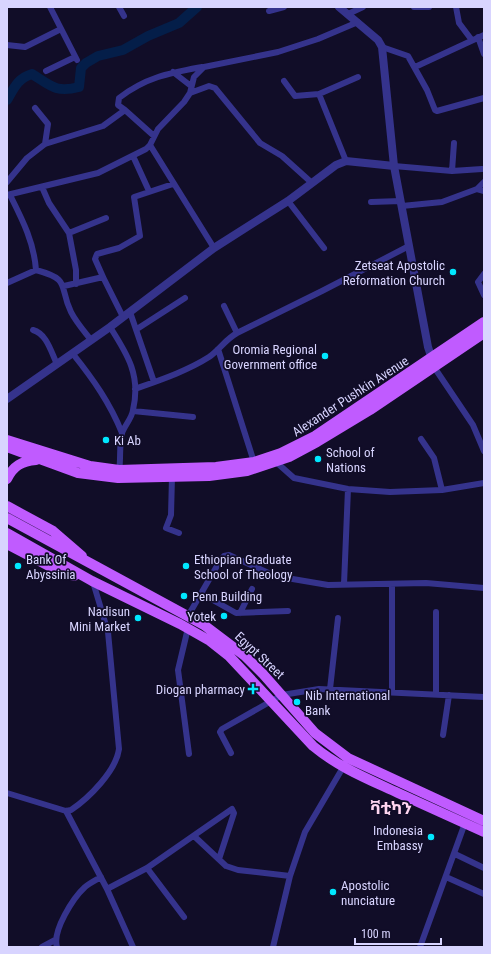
<svg xmlns="http://www.w3.org/2000/svg" width="491" height="954" viewBox="0 0 491 954" font-family="'Roboto Condensed','Noto Sans Ethiopic',sans-serif">
	<style>
		.lines { fill: none; stroke-linecap: round; stroke-linejoin: round }
		.river { stroke: #041e49; stroke-width: 10 }
		.minor { stroke: #35338c; stroke-width: 6 }
		.tertiary { stroke: #35338c; stroke-width: 8 }
		.primary { stroke: #c05bff; stroke-width: 10 }
		.poi-dot { fill: #00e8ff; stroke: #110d28; stroke-width: 1.5 }
		.labels { text-anchor: middle; stroke-width: 3.5; stroke-linejoin: round; paint-order: stroke }
		.poi-label { font-size: 13px; fill: #d8d4ff; stroke: #110d28; text-anchor: start }
		.street-label { font-size: 13px; fill: #d8d4ff; stroke: #110d28 }
		.district-label { font-size: 17px; font-weight: bold; fill: #ffd6f0; stroke: #110d28 }
	</style>
	<rect width="100%" height="100%" fill="#110d28"/>
	<g class="lines">
		<!-- river -->
		<path class="river" d="M 7,100 C 14,88 18,78 32,74 C 51,86 56,93 79,87 L 81,68 L 86,63 L 98,56 L 123,50 L 148,36 L 179,23 L 197,7"/>
		<!-- minor -->
		<path class="minor" d="M 50,7 L 77,60
			M 119,7 L 124,16
			M 414,7 L 429,7
			M 456,7 L 459,23 L 471,39
			M 269,11 L 284,7
			M 348,14 L 363,7
			M 478,37 L 484,54
			M 7,45 L 25,47 L 61,29
			M 382,47 L 408,56 L 427,90 L 435,110 L 437,111 L 484,98
			M 415,67 L 484,35
			M 46,71 L 75,57
			M 173,72 L 191,86
			M 284,81 L 295,96 L 319,94 L 346,161
			M 190,93 L 209,86 L 215,88 L 260,143 L 282,156 L 312,183
			M 319,94 L 358,77
			M 35,108 L 48,124 L 45,144
			M 125,110 L 118,105 L 119,98 C 146,77 170,73 202,67
			M 150,145 L 214,248
			M 133,156 L 149,191
			M 394,166 L 452,171 L 454,143
			M 452,171 L 482,169
			M 7,182 L 27,158 L 45,144 L 103,126 L 125,110 L 154,136
			M 42,187 L 49,203 L 69,233 L 76,270 L 76,284
			M 477,189 L 484,182
			M 7,195 L 98,173 L 146,149 L 150,145 L 158,129 L 184,102 L 190,93 L 194,77 L 204,67 L 278,52 L 318,39 L 358,22
			M 10,195 C 22,219 34,242 36,270
			M 288,201 L 324,248
			M 371,202 L 401,201
			M 402,206 L 442,202 L 477,189 L 484,191
			M 69,233 L 106,218
			M 484,274 L 478,282 L 484,295
			M 103,277 L 95,259 L 97,254 L 119,248 L 140,236 L 134,197 L 173,184
			M 7,283 L 36,270 C 72,280 58,285 71,312 C 76,322 84,331 91,340
			M 64,286 L 103,277 L 123,317
			M 224,306 L 237,333
			M 130,312 L 154,382
			M 110,327 C 128,355 141,376 133,410 C 132,418 125,425 122,433 C 119,445 121,460 119,472
			M 137,329 L 185,298
			M 33,330 C 47,334 51,352 57,364
			M 218,349 L 254,462
			M 73,354 C 93,379 110,403 122,433
			M 434,367 L 473,425 L 484,451
			M 135,389 C 160,380 187,371 209,357 C 219,350 226,339 237,333 L 322,291 L 409,246
			M 133,411 L 193,417
			M 421,439 L 434,458 L 442,490
			M 276,462 L 294,478 L 348,489 L 390,492 L 442,490 L 484,483
			M 172,477 L 171,515 L 166,528 L 179,533
			M 344,584 L 348,489
			M 202,594 L 236,613 L 288,611
			M 436,612 L 436,694
			M 240,613 L 252,589
			M 188,616 L 221,559 L 224,556 L 229,555 L 275,576 L 328,585 L 426,583 L 484,588
			M 188,628 L 178,670 L 189,754
			M 330,689 L 338,618
			M 392,692 L 392,585
			M 443,735 L 449,695
			M 231,753 L 220,732 L 222,729 L 282,695 L 319,689 L 484,697
			M 7,793 L 66,811 L 71,810 C 89,798 116,771 119,749 L 108,632 L 93,582
			M 66,811 L 107,889 L 133,947
			M 194,836 L 226,866 L 238,870 L 290,876
			M 455,854 L 484,868
			M 147,868 L 184,917
			M 446,877 L 484,894
			M 107,889 L 147,868 L 232,809 L 234,813 L 219,859
			M 42,947 L 55,940
			M 57,947 C 52,931 73,898 85,887 C 90,883 96,880 101,877
			M 273,947 L 290,876 L 305,832 L 345,764
			M 420,947 L 465,823"/>
		<!-- tertiary -->
		<path class="tertiary" d="M 339,7 L 378,40 L 382,47 L 394,166 L 428,347 L 433,362
			M 7,399 L 110,327 L 214,248 L 288,201 L 336,165 L 346,161 L 394,166"/>
		<!-- primary -->
		<path class="primary" d="M 7,440 L 90,466 L 119,470 L 216,467 L 254,462 L 281,453 L 315,436 L 484,322
			M 7,447 L 78,473 L 118,478 L 209,476 L 247,471 L 289,457 L 317,442 L 370,410 L 484,333
			M 7,479 C 13,466 22,461 36,460
			M 7,506 L 53,531 L 82,556
			M 7,518 L 204,625 L 245,656 L 263,674 L 315,733 L 348,758 L 484,821
			M 7,533 L 92,581 L 180,624 L 210,641 L 229,656 L 313,746 C 338,767 368,779 398,793 C 427,806 455,819 484,832
			M 7,544 L 51,567 L 74,576"/>
	</g>
	<!-- markers -->
	<g class="poi-dot">
		<circle cx="453" cy="272" r="4"/>
		<circle cx="325" cy="356" r="4"/>
		<circle cx="106" cy="440" r="4"/>
		<circle cx="318" cy="459" r="4"/>
		<circle cx="18" cy="566" r="4"/>
		<circle cx="186" cy="566" r="4"/>
		<circle cx="184" cy="596" r="4"/>
		<circle cx="224" cy="616" r="4"/>
		<circle cx="138" cy="618" r="4"/>
		<path d="M251 683h4v4h4v4h-4v4h-4v-4h-4v-4h4z"/>
		<circle cx="297" cy="702" r="4"/>
		<circle cx="431" cy="837" r="4"/>
		<circle cx="333" cy="892" r="4"/>
	</g>
	<g class="labels">
		<!-- poi labels -->
		<g class="poi-label">
			<text x="445" y="270" text-anchor="end">Zetseat Apostolic<tspan x="445" dy="15">Reformation Church</tspan></text>
			<text x="317" y="354" text-anchor="end">Oromia Regional<tspan x="317" dy="15">Government office</tspan></text>
			<text x="114" y="445">Ki Ab</text>
			<text x="326" y="457">School of<tspan x="326" dy="15">Nations</tspan></text>
			<text x="26" y="564">Bank Of<tspan x="26" dy="15">Abyssinia</tspan></text>
			<text x="194" y="564">Ethiopian Graduate<tspan x="194" dy="15">School of Theology</tspan></text>
			<text x="192" y="601">Penn Building</text>
			<text x="130" y="616" text-anchor="end">Nadisun<tspan x="130" dy="15">Mini Market</tspan></text>
			<text x="216" y="621" text-anchor="end">Yotek</text>
			<text x="245" y="694" text-anchor="end">Diogan pharmacy</text>
			<text x="305" y="700">Nib International<tspan x="305" dy="15">Bank</tspan></text>
			<text x="423" y="835" text-anchor="end">Indonesia<tspan x="423" dy="15">Embassy</tspan></text>
			<text x="341" y="890">Apostolic<tspan x="341" dy="15">nunciature</tspan></text>
		</g>
		<!-- street labels -->
		<g class="street-label">
			<text transform="translate(350 396) rotate(-33)" y="5">Alexander Pushkin Avenue</text>
			<text transform="translate(260 655) rotate(43)" y="5">Egypt Street</text>
		</g>
		<!-- district labels -->
		<g class="district-label">
			<text x="391" y="814">ቫቲካን</text>
		</g>
	</g>
	<!-- border -->
	<rect width="491" height="954" fill="none" stroke="#d8d4ff" stroke-width="16"/>
	<!-- scale -->
	<path d="M355 938v6h86v-6" fill="none" stroke="#d8d4ff" stroke-width="2"/>
	<text x="361" y="938" font-size="12" fill="#d8d4ff" stroke="#110d28" stroke-width="3" paint-order="stroke">100 m</text>
</svg>
